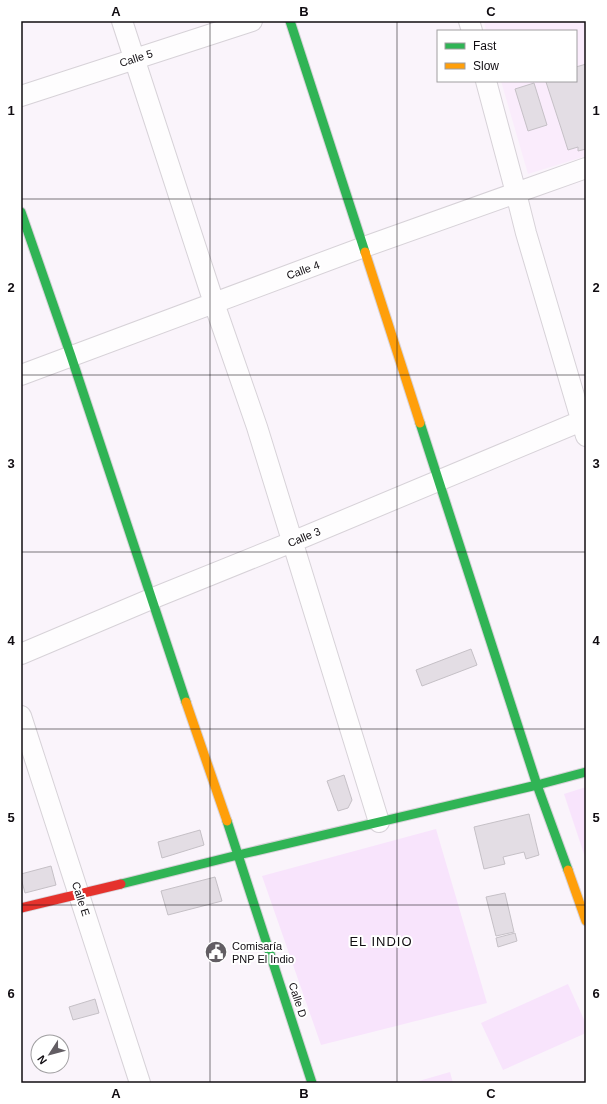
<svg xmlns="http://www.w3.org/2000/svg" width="607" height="1104" viewBox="0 0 607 1104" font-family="Arial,sans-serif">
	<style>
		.built { fill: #faecfc }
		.park { fill: #f8e4fc }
		.building { fill: #e3dde4; stroke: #c5c0c6 }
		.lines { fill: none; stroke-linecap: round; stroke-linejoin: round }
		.street-casing { stroke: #d7d2d8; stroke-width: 22 }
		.fast-casing { stroke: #d7d2d8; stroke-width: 11 }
		.slow-casing { stroke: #d7d2d8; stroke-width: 11 }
		.jam-casing { stroke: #d7d2d8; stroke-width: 11 }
		.street { stroke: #fefdfe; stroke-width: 20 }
		.fast { stroke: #30b455; stroke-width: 9 }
		.slow { stroke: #ff9f0a; stroke-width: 9 }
		.jam { stroke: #e5322d; stroke-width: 9 }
		.grid { fill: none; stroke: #100c11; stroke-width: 1; stroke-opacity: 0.55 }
		.labels { text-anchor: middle; stroke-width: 4; stroke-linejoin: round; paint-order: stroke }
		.street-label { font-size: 11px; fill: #100c11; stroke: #fff }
		.poi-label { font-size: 11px; fill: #100c11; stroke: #fff; text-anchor: start }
		.quarter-label { font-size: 13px; letter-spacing: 1px; fill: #100c11; stroke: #fff }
		.neatline { fill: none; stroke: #100c11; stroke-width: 1.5 }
		.grid-label { font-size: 13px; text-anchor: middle; font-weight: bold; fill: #100c11 }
	</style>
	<rect width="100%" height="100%" fill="#faf4fb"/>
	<!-- built -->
	<path class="built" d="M 484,21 L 586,21 L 586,156 L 528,174 L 501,81 L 576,81 L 576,31 L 486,31 Z"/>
	<!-- park -->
	<path class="park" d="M 586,787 L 586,860 L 564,794 Z
		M 436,829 L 487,1003 L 321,1045 L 262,876 Z
		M 568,984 L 586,1024 L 586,1033 L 503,1070 L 481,1023 Z
		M 450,1072 L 453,1083 L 412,1083 Z"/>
	<!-- building -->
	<path class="building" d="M 586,64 L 586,149 L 578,151 L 578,147 L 568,150 L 561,128 L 546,82 L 546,81 L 576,81 L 576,67 Z
		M 534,83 L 547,125 L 528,131 L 515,89 Z
		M 471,649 L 477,665 L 422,686 L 416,670 Z
		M 344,775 L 352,800 L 348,808 L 338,811 L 327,781 Z
		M 529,814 L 539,855 L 526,859 L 524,852 L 503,857 L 505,864 L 484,869 L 474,827 Z
		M 200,830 L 204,845 L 162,858 L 158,842 Z
		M 51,866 L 56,885 L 25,893 L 21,878 L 21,874 Z
		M 215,877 L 222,901 L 168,915 L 161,891 Z
		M 505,893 L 514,932 L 496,936 L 486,897 Z
		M 515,933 L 517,941 L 498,947 L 496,938 Z
		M 95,999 L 99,1013 L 73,1020 L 69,1007 Z"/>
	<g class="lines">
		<!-- street casing -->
		<g class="street-casing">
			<path id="street" d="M 122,21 L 214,303 L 257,427 L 379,822
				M 469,21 L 472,31
				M 486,81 L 516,193 L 526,233 L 586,436
				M 21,96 L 252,21
				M 21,375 L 364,247 L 586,168
				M 21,654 L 151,599 L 292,542 L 586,419
				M 21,716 L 140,1083"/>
		</g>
		<!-- fast casing -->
		<g class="fast-casing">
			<path id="fast" d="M 290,21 L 365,252
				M 21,212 L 71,356 L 186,702
				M 420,423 L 537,785 L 568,870
				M 227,821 L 312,1083
				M 121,884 L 238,855 L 537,785 L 586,772"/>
		</g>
		<!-- slow casing -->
		<g class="slow-casing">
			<path id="slow" d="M 365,252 L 420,423
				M 186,702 L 227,821
				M 568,870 L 586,921"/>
		</g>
		<!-- jam casing -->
		<g class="jam-casing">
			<path id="jam" d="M 21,908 L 121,884"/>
		</g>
		<!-- street -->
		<use href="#street" class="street"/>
		<!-- fast -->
		<use href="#fast" class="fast"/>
		<!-- slow -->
		<use href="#slow" class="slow"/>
		<!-- jam -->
		<use href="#jam" class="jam"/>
	</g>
	<!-- grid -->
	<path class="grid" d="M 210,21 L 210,1083M 397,21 L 397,1083M 21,199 L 586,199M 21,375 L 586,375M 21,552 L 586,552M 21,729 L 586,729M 21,905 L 586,905"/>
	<!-- icons -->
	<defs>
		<g id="civic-disc" transform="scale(1.15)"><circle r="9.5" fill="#625d63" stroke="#fff"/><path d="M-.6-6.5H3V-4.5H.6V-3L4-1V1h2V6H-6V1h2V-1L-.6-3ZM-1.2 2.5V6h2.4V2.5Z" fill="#fff"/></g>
	</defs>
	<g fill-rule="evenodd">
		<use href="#civic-disc" x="216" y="952"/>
	</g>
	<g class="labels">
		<!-- street labels -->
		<g class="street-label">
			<text transform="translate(136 58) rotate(-18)" y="4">Calle 5</text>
			<text transform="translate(303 270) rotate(-20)" y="4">Calle 4</text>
			<text transform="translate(304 537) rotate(-23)" y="4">Calle 3</text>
			<text transform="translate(81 899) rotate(72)" y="4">Calle E</text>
			<text transform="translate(298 1000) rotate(72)" y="4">Calle D</text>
		</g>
		<!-- poi labels -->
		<g class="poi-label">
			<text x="232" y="950">Comisaría<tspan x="232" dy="13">PNP El Indio</tspan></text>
		</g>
		<!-- quarter labels -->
		<g class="quarter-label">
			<text x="381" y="946">EL INDIO</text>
		</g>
	</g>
	<!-- border -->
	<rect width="607" height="1104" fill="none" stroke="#ffffff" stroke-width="44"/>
	<!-- legend -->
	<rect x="437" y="30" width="140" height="52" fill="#ffffff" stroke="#9f9ea0"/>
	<rect x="445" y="43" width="20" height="6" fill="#30b455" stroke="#9f9ea0"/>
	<text x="473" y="50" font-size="12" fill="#100c11">Fast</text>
	<rect x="445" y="63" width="20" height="6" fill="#ff9f0a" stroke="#9f9ea0"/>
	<text x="473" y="70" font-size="12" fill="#100c11">Slow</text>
	<!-- north arrow -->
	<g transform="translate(50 1054) rotate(234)"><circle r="19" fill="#ffffff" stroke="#9f9ea0"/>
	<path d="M0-3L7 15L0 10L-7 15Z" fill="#625d63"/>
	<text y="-6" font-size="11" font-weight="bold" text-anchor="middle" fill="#100c11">N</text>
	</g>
	<rect x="22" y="22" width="563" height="1060" class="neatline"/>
	<g class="grid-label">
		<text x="116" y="16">A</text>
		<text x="304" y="16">B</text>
		<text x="491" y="16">C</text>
		<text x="11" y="115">1</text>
		<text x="596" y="115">1</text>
		<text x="11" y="292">2</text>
		<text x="596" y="292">2</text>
		<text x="11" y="468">3</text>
		<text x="596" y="468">3</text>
		<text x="11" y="645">4</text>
		<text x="596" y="645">4</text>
		<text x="11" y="822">5</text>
		<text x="596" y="822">5</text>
		<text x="11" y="998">6</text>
		<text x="596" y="998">6</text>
		<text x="116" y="1098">A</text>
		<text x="304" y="1098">B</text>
		<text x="491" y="1098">C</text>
	</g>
</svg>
